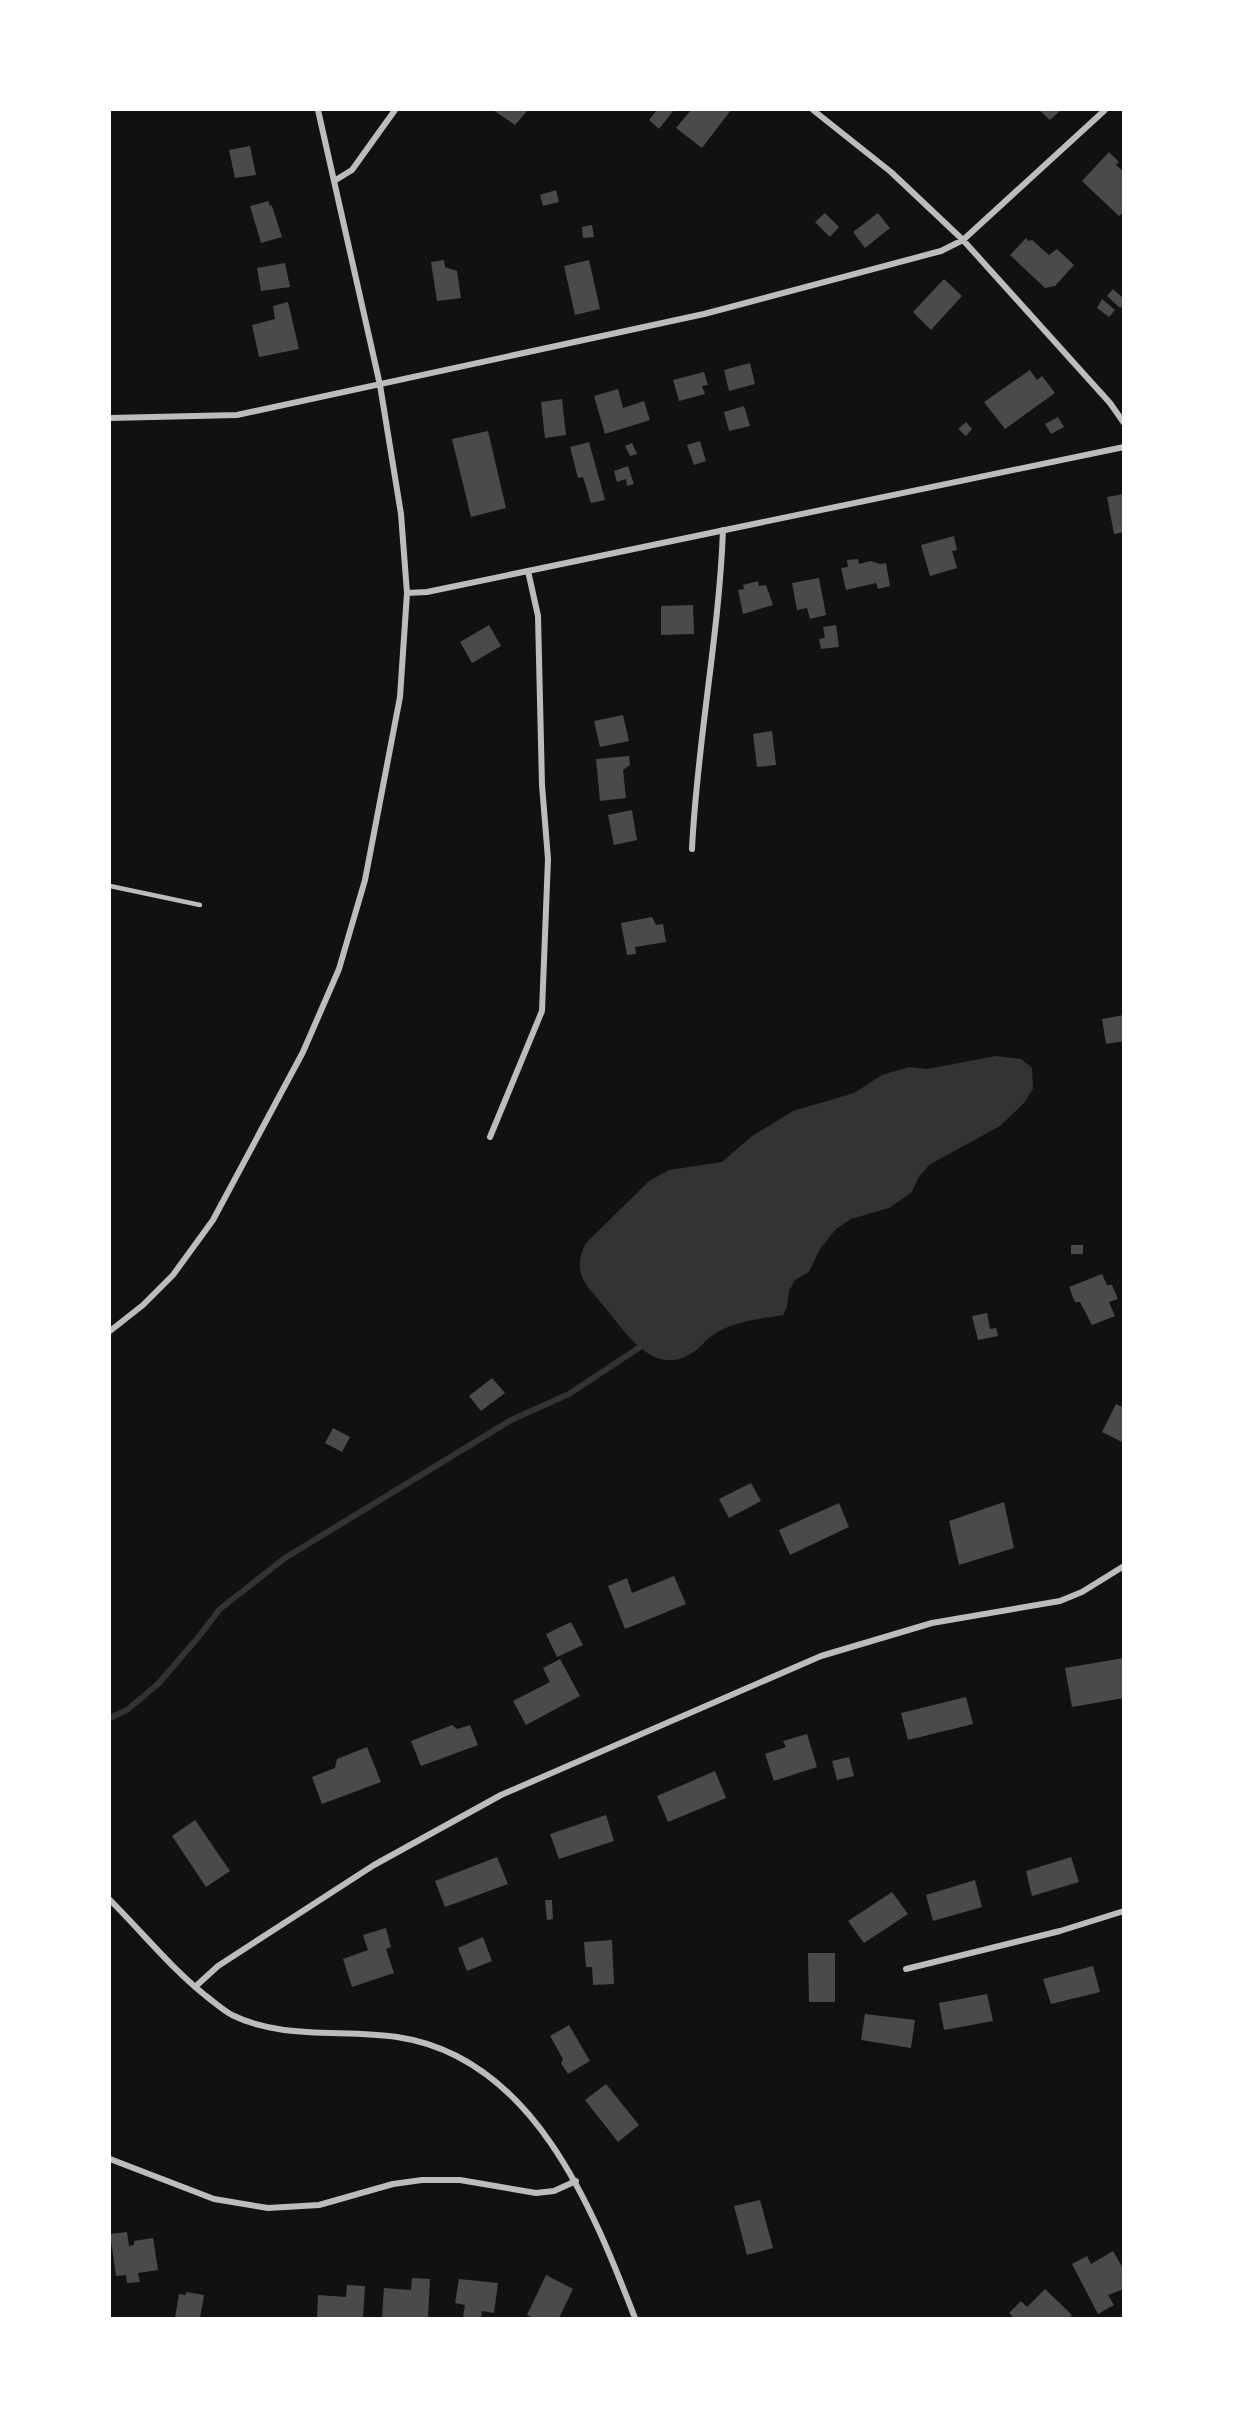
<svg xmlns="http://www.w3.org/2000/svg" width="1233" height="2428" viewBox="0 0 1233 2428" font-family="'Open Sans',sans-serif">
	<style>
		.water { fill: #333 }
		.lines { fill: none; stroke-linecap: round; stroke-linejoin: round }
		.stream { stroke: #333; stroke-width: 6 }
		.building { fill: #4a4a4a }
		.service { stroke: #bcbcbc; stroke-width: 4.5 }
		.minor { stroke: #bcbcbc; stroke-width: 6 }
	</style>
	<rect width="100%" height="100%" fill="#111"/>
	<!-- water -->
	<path class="water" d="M 996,1056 L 1021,1059 L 1032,1068 L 1033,1089 L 1024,1103 L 1000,1126 L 929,1165 L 918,1178 L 912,1192 L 889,1208 L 851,1219 L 836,1229 L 820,1249 L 809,1272 L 795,1280 L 789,1291 L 787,1307 L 783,1315 C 759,1319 733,1321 713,1335 C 705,1340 700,1349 692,1353 C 652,1378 625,1331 602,1304 C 583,1281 573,1274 585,1244 L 649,1181 L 669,1170 L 722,1162 L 752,1136 L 793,1111 L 854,1093 L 882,1075 L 909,1067 L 927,1069 Z"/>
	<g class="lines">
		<!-- stream -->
		<path class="stream" d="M 110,1718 L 127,1710 L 158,1684 L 196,1640 L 220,1609 L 285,1558 L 511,1420 L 569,1394 L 640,1347"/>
	</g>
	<!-- building -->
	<path class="building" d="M 493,110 L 525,110 L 527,111 L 515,125 Z
		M 657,110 L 673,111 L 659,129 L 649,120 Z
		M 691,110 L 731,110 L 702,148 L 676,128 Z
		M 1039,110 L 1061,110 L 1050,120 Z
		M 250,146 L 256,175 L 235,178 L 229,150 Z
		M 1109,152 L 1119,162 L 1116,165 L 1124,172 L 1124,212 L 1119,216 L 1082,181 Z
		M 556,190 L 559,202 L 543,206 L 540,195 Z
		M 269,201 L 269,205 L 272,206 L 282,237 L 261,243 L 250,206 Z
		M 825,213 L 839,227 L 830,237 L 815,222 Z
		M 878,213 L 890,228 L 865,248 L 853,232 Z
		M 592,225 L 594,237 L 583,238 L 582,227 Z
		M 1026,238 L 1028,241 L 1032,240 L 1049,255 L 1057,249 L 1074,265 L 1055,286 L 1045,288 L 1010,255 Z
		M 444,260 L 445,267 L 457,271 L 461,298 L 437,301 L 431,262 Z
		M 589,260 L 600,309 L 575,315 L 564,266 Z
		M 285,263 L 290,287 L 261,291 L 257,268 Z
		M 944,279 L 962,296 L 931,330 L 913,312 Z
		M 1113,289 L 1124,299 L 1124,305 L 1120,308 L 1107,296 Z
		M 1102,299 L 1115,310 L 1109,317 L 1097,308 Z
		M 288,302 L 299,349 L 259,357 L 252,325 L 275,319 L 273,306 Z
		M 750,363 L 755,384 L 729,391 L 724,370 Z
		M 1030,370 L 1037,380 L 1042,376 L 1055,393 L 1005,429 L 984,402 Z
		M 704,372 L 708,385 L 702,386 L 705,394 L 679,401 L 673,380 Z
		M 618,389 L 623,408 L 644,401 L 650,420 L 605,434 L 594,396 Z
		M 562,399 L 566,435 L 545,438 L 541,402 Z
		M 744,406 L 750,426 L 729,431 L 724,412 Z
		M 1058,417 L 1064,427 L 1051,434 L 1045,424 Z
		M 966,422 L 972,429 L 966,436 L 958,429 Z
		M 488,431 L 506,508 L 471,517 L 452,439 Z
		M 700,441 L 706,461 L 694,465 L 687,445 Z
		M 589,442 L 605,500 L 591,503 L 583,477 L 578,478 L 570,447 Z
		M 632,443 L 637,454 L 630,456 L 625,446 Z
		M 628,466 L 634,484 L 627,486 L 626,479 L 617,482 L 614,471 Z
		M 1124,494 L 1124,532 L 1114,534 L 1107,497 Z
		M 954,536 L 957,550 L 952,551 L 957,568 L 930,576 L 921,545 Z
		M 858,559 L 859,564 L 871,561 L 880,564 L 886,563 L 890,586 L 878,589 L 876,583 L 846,590 L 841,568 L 848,567 L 847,560 Z
		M 819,578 L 826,615 L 810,619 L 807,608 L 797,610 L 792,583 Z
		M 758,581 L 759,586 L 766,585 L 773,605 L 743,614 L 738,590 L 744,589 L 743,585 Z
		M 693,605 L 694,634 L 661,635 L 661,606 Z
		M 489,625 L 501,646 L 472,663 L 460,642 Z
		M 836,625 L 839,647 L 821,649 L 819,639 L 825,638 L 823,627 Z
		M 623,715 L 629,741 L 600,747 L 594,721 Z
		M 772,731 L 776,765 L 757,767 L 753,734 Z
		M 629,756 L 630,765 L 623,770 L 626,798 L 600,801 L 596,759 Z
		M 632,810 L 637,840 L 614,845 L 608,815 Z
		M 652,917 L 656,925 L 663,924 L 666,942 L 635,947 L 636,954 L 627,955 L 621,923 Z
		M 1124,1015 L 1124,1041 L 1106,1044 L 1102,1019 Z
		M 1071,1245 L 1083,1245 L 1083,1254 L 1071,1254 Z
		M 1102,1274 L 1107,1285 L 1112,1285 L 1118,1299 L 1109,1302 L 1115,1316 L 1092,1325 L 1080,1302 L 1075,1302 L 1069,1287 Z
		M 987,1313 L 990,1329 L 996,1328 L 998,1336 L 978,1340 L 972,1316 Z
		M 492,1378 L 505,1393 L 481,1411 L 469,1396 Z
		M 1116,1404 L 1124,1408 L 1122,1442 L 1102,1432 Z
		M 333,1428 L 350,1437 L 342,1452 L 325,1443 Z
		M 751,1483 L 761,1501 L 729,1518 L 719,1499 Z
		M 1004,1502 L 1014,1548 L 959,1565 L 949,1521 Z
		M 839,1503 L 849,1527 L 790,1555 L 779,1530 Z
		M 674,1576 L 686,1604 L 625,1629 L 608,1586 L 627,1578 L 632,1593 Z
		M 571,1622 L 583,1645 L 557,1657 L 546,1634 Z
		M 1124,1658 L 1124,1698 L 1072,1707 L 1065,1668 Z
		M 560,1659 L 580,1696 L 526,1725 L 513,1701 L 550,1682 L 543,1668 Z
		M 966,1697 L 973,1724 L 908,1740 L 901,1713 Z
		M 452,1725 L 457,1729 L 470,1725 L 478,1745 L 421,1766 L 411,1741 Z
		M 807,1734 L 817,1767 L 774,1781 L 765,1754 L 786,1747 L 783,1741 Z
		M 367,1747 L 381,1782 L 322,1804 L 312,1777 L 335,1768 L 337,1759 Z
		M 849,1757 L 854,1776 L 837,1780 L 832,1761 Z
		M 715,1771 L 726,1798 L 668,1822 L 657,1796 Z
		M 606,1815 L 614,1841 L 559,1859 L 550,1834 Z
		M 195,1820 L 230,1871 L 206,1887 L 172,1836 Z
		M 497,1857 L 508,1884 L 445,1907 L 435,1881 Z
		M 1071,1857 L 1079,1882 L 1032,1896 L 1026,1871 Z
		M 975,1880 L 982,1907 L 933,1921 L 926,1895 Z
		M 892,1892 L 908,1914 L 864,1943 L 848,1921 Z
		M 545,1900 L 552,1900 L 553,1919 L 547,1920 Z
		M 386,1928 L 391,1947 L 386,1949 L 394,1973 L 352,1987 L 343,1959 L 368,1950 L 363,1935 Z
		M 483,1937 L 492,1961 L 467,1971 L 458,1948 Z
		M 612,1940 L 614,1984 L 593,1985 L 592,1967 L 586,1967 L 584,1942 Z
		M 808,1953 L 835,1953 L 835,2002 L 809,2002 Z
		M 1093,1966 L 1100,1992 L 1051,2004 L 1043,1979 Z
		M 987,1994 L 993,2021 L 944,2030 L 939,2003 Z
		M 865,2014 L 915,2020 L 911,2048 L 861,2040 Z
		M 569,2025 L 590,2061 L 568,2074 L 561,2063 L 563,2059 L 550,2036 Z
		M 606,2084 L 639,2125 L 618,2142 L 585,2100 Z
		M 760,2200 L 773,2248 L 747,2255 L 734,2206 Z
		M 127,2232 L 129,2246 L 134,2245 L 134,2241 L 153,2238 L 158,2270 L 138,2273 L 140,2282 L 127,2283 L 126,2275 L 116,2276 L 110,2234 Z
		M 1113,2251 L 1124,2270 L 1124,2289 L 1108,2295 L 1114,2305 L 1098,2314 L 1072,2264 L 1087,2256 L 1091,2264 Z
		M 546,2275 L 573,2289 L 559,2318 L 533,2318 L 527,2315 Z
		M 412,2278 L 430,2279 L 428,2318 L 382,2318 L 384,2288 L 411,2290 Z
		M 459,2279 L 498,2283 L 494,2313 L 482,2311 L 481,2318 L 463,2317 L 465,2305 L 455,2303 Z
		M 347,2285 L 365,2286 L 363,2318 L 317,2318 L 318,2295 L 346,2297 Z
		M 1045,2289 L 1072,2315 L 1069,2318 L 1014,2318 L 1009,2313 L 1021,2301 L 1027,2307 Z
		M 186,2292 L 204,2295 L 200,2318 L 175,2318 L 179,2294 L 186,2295 Z"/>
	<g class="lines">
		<!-- service -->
		<path class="service" d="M 110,886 L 200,905"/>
		<!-- minor -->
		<path class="minor" d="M 813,110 L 891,172 L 963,240 L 1110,403 L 1124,423
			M 334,181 L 352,170 L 395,110
			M 110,418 L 237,415 L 704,314 L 941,251 L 963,240 L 1105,110
			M 407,593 L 427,592 L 1124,447
			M 692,849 C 697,742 719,637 723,530
			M 490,1137 L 542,1011 L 548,859 L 542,785 L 538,616 L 528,571
			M 110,1331 L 143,1305 L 173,1275 L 213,1220 L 303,1052 L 339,969 L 365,880 L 400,697 L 407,593 L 401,514 L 380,385 L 318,110
			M 110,1900 C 142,1932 170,1967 206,1996 C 214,2002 223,2010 232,2015 C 282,2040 343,2029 397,2037 C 533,2057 592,2207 635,2318
			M 906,1969 L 1060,1931 L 1124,1911
			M 195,1987 L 218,1966 L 374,1865 L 501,1795 L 821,1656 L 932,1623 L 1060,1601 L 1082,1592 L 1124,1566
			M 110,2159 L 214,2199 L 268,2208 L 319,2205 L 393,2184 L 422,2180 L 460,2180 L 536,2193 L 554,2191 L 576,2181"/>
	</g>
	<!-- border -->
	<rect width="1233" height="2428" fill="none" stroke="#ffffff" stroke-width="222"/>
</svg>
